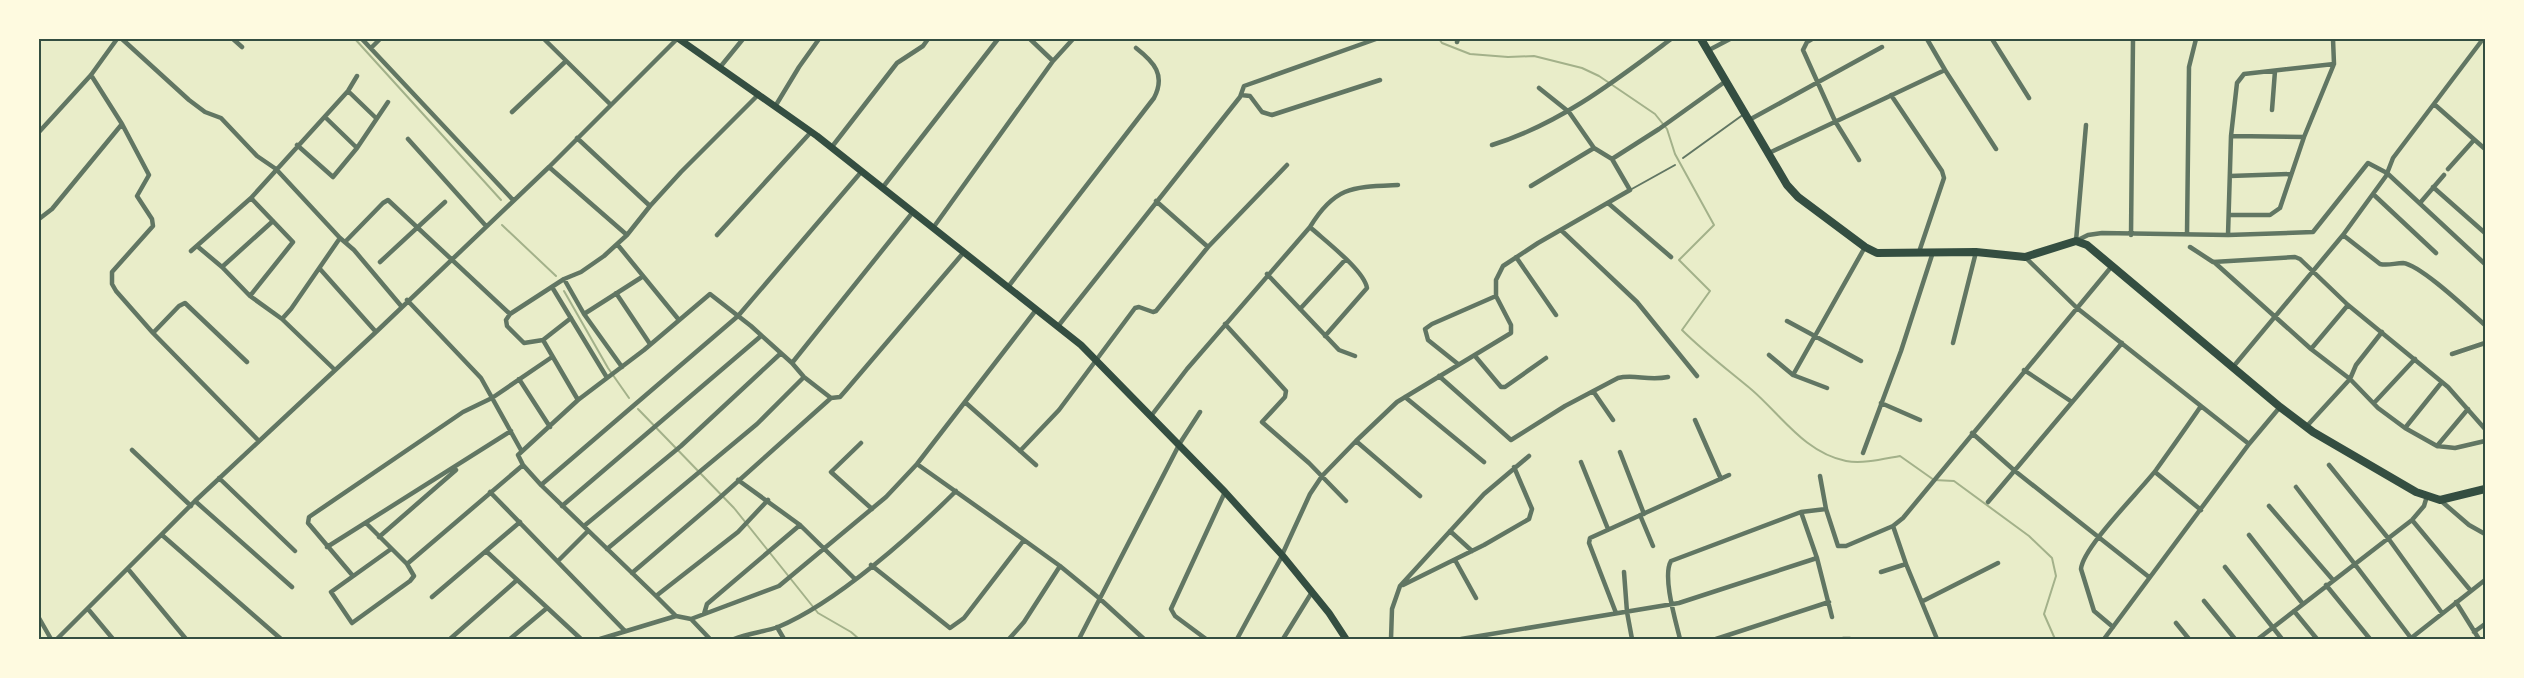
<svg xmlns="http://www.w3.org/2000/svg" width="2524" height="678" viewBox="0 0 2524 678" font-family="Lora,serif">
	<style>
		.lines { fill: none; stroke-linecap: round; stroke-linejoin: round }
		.stream { stroke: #a3b18a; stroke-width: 2 }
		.service { stroke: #617663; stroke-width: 2 }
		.minor { stroke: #617663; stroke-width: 4.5 }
		.secondary { stroke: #344e41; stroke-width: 7 }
		.primary { stroke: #344e41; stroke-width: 8 }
		.neatline { fill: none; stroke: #344e41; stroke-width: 2 }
	</style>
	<rect width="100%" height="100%" fill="#e9edc9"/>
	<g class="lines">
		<!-- stream -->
		<path class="stream" d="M 355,39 L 501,200
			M 1439,39 L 1442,43 L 1470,54 L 1508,57 L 1534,56 L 1582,68 L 1599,76 L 1655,114 L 1667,129 L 1675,154 L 1714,225 L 1679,260 L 1710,291 L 1682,330 C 1704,352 1728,370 1752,390 C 1781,415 1805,453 1846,461 C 1863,464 1883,459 1900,456 L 1934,480 L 1954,481 L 2029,536 L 2052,558 L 2056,576 L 2044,614 L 2055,639
			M 502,225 L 556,276
			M 564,291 L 608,368 L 629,398
			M 638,409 L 734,508 L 818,613 L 851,632 L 859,639"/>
		<!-- service -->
		<path class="service" d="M 1683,158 L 1744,114
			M 1630,190 L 1675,165"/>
		<!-- minor -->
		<path class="minor" d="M 122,39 L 189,100 L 205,112 L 221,118 L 257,156 L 276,169 L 340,238 L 354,250 L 402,307
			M 233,39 L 242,47
			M 362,39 L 513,200
			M 1030,39 L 1053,61
			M 1812,39 L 1807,42 L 1803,50 L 1835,121 L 1859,160
			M 1927,39 L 1945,70
			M 1992,39 L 2029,98
			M 545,40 L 611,105
			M 1457,42 L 1458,39
			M 371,48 L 380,39
			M 1709,50 L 1730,39
			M 721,66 L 743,39
			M 91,75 L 122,124 L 149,175 L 137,196 L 152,219 L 153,226 L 112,272 L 112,284 L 116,291 L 153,333 L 258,440
			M 1539,88 L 1569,112 L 1594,148
			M 348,91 L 376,118
			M 1241,95 L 1250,96 L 1262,112 L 1272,115 L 1380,80
			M 1891,95 L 1942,171 L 1944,178 L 1919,252
			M 2434,104 L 2485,149
			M 776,105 L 799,67 L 819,39
			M 2272,110 L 2275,71
			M 512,112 L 566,61
			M 325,117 L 357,148
			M 1749,120 L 1882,47
			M 2086,125 L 2076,241 L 2088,235 L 2102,233 L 2228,235 L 2231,136 L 2237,83 L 2244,74 L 2334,64
			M 39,132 L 91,75 L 117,39
			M 2231,136 L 2304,137
			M 577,138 L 650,206
			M 408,139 L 486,226
			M 297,145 L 333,177 L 357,148 L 388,102
			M 1492,145 C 1560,124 1615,81 1671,39
			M 831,148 L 897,63 L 923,46 L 928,39
			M 1769,153 L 1945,70 L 1996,149
			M 1612,159 L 1659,129 L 1726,81
			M 549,167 L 627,235
			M 2448,169 L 2474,140
			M 2230,176 L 2291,174
			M 883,187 L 998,39
			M 2433,187 L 2485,233
			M 2373,194 L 2436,253
			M 1156,201 L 1208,247
			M 1608,203 L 1671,257
			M 2420,203 L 2444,175
			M 2229,215 L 2270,215 L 2280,208 L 2304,137 L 2334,64 L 2333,39
			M 39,219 L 52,209 L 122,124
			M 1310,227 C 1335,186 1353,187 1398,185
			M 933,228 L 1053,61 L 1073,39
			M 1561,230 L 1637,302 L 1697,376
			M 2187,234 L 2189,67 L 2196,39
			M 717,235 L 811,132
			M 2131,235 L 2133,39
			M 2228,235 L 2313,232 L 2368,163 L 2387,173 L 2485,264
			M 2343,235 L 2380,264 C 2388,266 2395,263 2403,263 C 2421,265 2470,312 2485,325
			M 345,242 L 383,203 L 388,200 L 510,314
			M 617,244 L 679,320
			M 197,246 L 222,267 L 273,221
			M 2190,247 L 2213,262 L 2295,257 L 2300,259 L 2348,305 L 2448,387 L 2485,429
			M 191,251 L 251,198 L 348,91 L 357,76
			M 1516,257 L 1556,315
			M 2025,257 L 2077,308 L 2249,444
			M 380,262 L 445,202
			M 2214,262 L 2311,349 L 2350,379 L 2378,408 L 2405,428 L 2437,446 L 2455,448 L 2485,441
			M 222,267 L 250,296 L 282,319 L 291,309 L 340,238
			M 320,269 L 376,332
			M 1267,274 L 1339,350 L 1355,356
			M 564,279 L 584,314 L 622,367
			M 552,287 L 606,376
			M 1008,287 L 1154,98 C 1166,75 1154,62 1136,48
			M 616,293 L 650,344
			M 250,296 L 293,242 L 251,198
			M 407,300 L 481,378 L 521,450
			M 1300,309 L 1345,260
			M 584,314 L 642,277
			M 571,318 L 543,340 L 578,400
			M 282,319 L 335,370
			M 1787,321 L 1861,361
			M 1225,324 L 1286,391 L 1285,397 L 1262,422 L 1309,463 L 1346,501
			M 1059,325 L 1240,97 L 1244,86 L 1376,39
			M 153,333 L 179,306 L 185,303 L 247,362
			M 543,340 L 524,343 L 507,326 L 506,320 L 510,314 L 564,279 L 581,272 L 604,256 L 627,235 L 650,206 L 681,172 L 759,94
			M 1953,343 L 1976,252
			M 2311,349 L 2348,305
			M 2452,354 L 2485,343
			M 1769,355 L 1793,375 L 1827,388
			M 1475,356 L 1501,387 L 1505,387 L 1546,358
			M 792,363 L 913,212
			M 1458,364 L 1428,340 L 1425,329 L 1432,324 L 1496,296
			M 2233,367 L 2343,235 L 2386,176 L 2393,158 L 2483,39
			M 2024,370 L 2072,402
			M 1793,375 L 1865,247
			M 1439,376 L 1511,440 L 1565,406 L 1618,378 C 1634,374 1648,381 1668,377
			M 519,379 L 550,427
			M 1593,391 L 1613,420
			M 1405,397 L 1484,462
			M 831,398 L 840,397 L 847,389 L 964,252
			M 966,403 L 1036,465
			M 1881,403 L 1920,420
			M 2374,403 L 2415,359
			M 1151,416 L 1187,369 L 1310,227 C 1324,240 1364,270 1367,288 L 1325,336
			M 1695,420 L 1721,479
			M 2306,427 L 2350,379 L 2356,365 L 2382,332
			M 2405,428 L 2442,382
			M 1972,433 L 2015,471 L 2149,577
			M 1356,441 L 1420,496
			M 861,443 L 831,472 L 872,509
			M 2437,446 L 2468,409
			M 132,450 L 191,506
			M 1020,451 L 1059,410 L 1135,308 L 1139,307 L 1153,312 L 1156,311 L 1208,247 L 1287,165
			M 1620,452 L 1644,514
			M 1863,453 L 1901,351 L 1933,252
			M 1581,462 L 1608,529
			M 917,464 L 1024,540
			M 2329,465 L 2388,538 L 2442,613
			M 2155,472 L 2201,510
			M 1820,476 L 1826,509 L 1838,546 L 1846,546 L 1893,526 L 1903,518 L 2112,266
			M 219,478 L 295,551
			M 738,480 L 800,525 L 855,579
			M 541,485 L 738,316 L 862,171
			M 2296,487 L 2411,638
			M 490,492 L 625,631
			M 2440,500 L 2469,525 L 2485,534
			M 195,501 L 292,587
			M 1988,502 L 2122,343
			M 562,506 L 761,336
			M 2269,506 L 2333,580
			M 1801,512 L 1826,509
			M 1640,515 L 1653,546
			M 2412,520 L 2471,591
			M 366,523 L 407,564 L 414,576 L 410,581 L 352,623 L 331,592 L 391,549
			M 584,526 L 681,446 L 780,354
			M 1893,526 L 1906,564
			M 1450,531 L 1472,551
			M 162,535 L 281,639
			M 2249,535 L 2303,604
			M 379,537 L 456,470
			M 327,547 L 511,431
			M 607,549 L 757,424 L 804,377
			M 486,551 L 581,639
			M 1282,555 L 1310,494 L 1322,476 L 1356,441 L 1397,402 L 1511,333 L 1511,325 L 1496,296 L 1496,280 L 1503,266 L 1538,243 L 1630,190 L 1612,159 L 1594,148 L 1531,186
			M 1455,560 L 1476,598
			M 558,561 L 588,531
			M 407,564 L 523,465
			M 871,565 L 950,628 L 964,618 L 1024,540 L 1060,566
			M 2225,567 L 2282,639
			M 128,569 L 186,639
			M 1624,572 L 1627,612 L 1632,639
			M 1881,572 L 1906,564 L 1937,639
			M 632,573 L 716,501 L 831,398 L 804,377 L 792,363 L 751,326 L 710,294 L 644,350 L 578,400 L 518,455 L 523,465 L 541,485 L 656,596 L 738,532 L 768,500
			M 353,576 L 308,523 L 309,517 L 463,412 L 492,398 L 552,357
			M 1403,585 L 1484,545 L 1529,519 L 1532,509 L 1514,467
			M 2326,585 L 2370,639
			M 656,596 L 676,616
			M 432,597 L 520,522
			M 1923,601 L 1998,563
			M 2204,601 L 2235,639
			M 2456,602 L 2479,639
			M 88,609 L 113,639
			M 2294,611 L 2317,639
			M 1616,613 L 1589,543 L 1590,538 L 1729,475
			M 704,614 L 707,604 L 800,525
			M 39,618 L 51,639
			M 691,619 L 779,586 L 886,497 L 917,464 L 1036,310
			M 2176,623 L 2189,639
			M 777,627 L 784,639
			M 2113,627 L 2094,611 L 2081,569 C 2083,547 2140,491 2156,470 C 2171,449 2186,428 2201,406
			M 2474,632 L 2485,624
			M 57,639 L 195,501 L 376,332 L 549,167 L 677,39
			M 450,639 L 517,580
			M 510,639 L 547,608
			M 600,639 L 676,616 L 691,619 L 710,639
			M 734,639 C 749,633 764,632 778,627 C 836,603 912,535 956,491
			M 1009,639 L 1024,622 L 1060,566 L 1099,598 L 1144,639
			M 1079,639 L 1180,443 L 1200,412
			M 1206,639 L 1175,616 L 1171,609 L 1225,492
			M 1237,639 L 1282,556
			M 1283,639 L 1312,592
			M 1391,639 L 1392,609 L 1400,586 L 1484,494 L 1529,456
			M 1461,639 L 1679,603 L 1817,558
			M 1680,639 C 1676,622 1662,576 1671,561 L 1801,512 L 1817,558 L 1832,617
			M 1716,639 L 1829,602
			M 1843,639 L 1850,639
			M 2104,639 L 2249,444 L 2280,407
			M 2258,639 L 2412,520 L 2424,506 L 2427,496
			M 2410,639 L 2485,580"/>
		<!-- secondary -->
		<path class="secondary" d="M 679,39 L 817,136 L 1081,345 L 1225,492 L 1282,555 L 1329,613 L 1346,639"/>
		<!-- primary -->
		<path class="primary" d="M 1701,39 L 1787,185 L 1798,197 L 1865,247 L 1877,253 L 1976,252 L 2025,257 L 2076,241 L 2087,245 L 2280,407 L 2313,432 L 2416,492 L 2440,500 L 2485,489"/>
	</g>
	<!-- border -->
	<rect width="2524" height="678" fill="none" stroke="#fefae0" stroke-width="81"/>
	<rect x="40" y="40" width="2444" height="598" class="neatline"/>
</svg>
